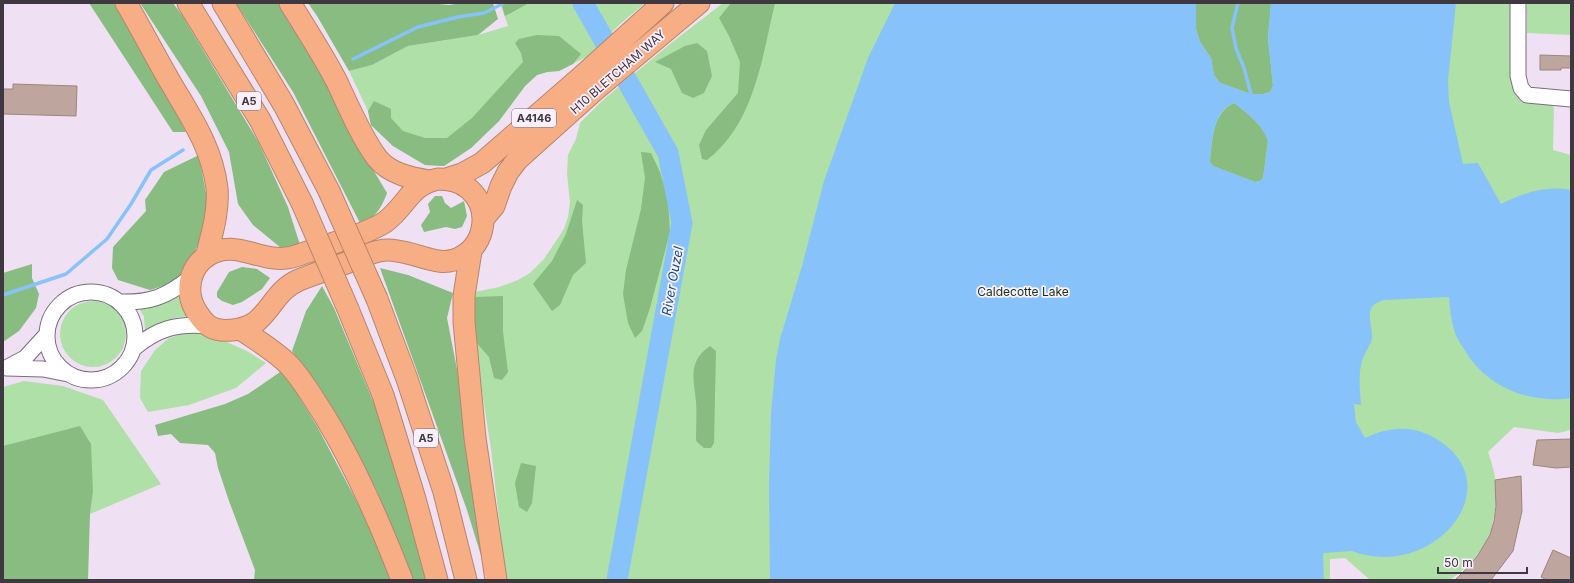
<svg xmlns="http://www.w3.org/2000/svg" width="1574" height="583" viewBox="0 0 1574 583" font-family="Inter,sans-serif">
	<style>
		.green { fill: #aee0a7 }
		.forest { fill: #88bc81 }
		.water { fill: #87c3fa; fill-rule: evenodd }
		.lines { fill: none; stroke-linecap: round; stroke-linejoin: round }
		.stream { stroke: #87c3fa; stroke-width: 3.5 }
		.river { stroke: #87c3fa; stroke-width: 21 }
		.building { fill: #bea69e; stroke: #9d857e }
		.minor-casing { stroke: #7b6d7d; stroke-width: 17 }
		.highway-casing { stroke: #b7856c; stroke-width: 23 }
		.minor { stroke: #fff; stroke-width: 15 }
		.highway { stroke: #f8ae84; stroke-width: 21 }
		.highway-bridge-casing { stroke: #b7856c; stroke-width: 23; stroke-linecap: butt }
		.highway-bridge { stroke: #f8ae84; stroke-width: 21 }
		.labels { text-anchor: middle; stroke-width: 3.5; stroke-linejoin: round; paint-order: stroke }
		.shield { fill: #fceffe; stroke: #786f79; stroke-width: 1 }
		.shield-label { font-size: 11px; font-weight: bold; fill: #3f3840 }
		.street-label { font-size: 12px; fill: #3f3840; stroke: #fceffe }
		.park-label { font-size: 12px; fill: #11350d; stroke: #fceffe }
		.water-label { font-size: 13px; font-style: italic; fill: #0c5082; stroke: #fceffe }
	</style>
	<rect width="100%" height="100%" fill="#f0e0f3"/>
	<!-- green -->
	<path class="green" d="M 500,3 L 645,3 L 619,25 L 588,56 L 559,71 L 547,72 L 537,75 L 525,86 L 499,121 L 471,148 L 444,166 L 425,165 L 393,146 L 371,125 L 368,111 L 349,71 L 372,65 L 408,46 L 478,35 L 508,26 Z
		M 723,3 L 1526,3 L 1526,16 L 1519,17 L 1521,88 L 1546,97 L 1554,108 L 1553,150 L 1571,155 L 1571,430 L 1558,433 L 1514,427 L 1488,452 C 1493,466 1497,482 1497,497 C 1496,505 1492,527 1490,534 C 1483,551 1464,572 1449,580 L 1372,580 L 1369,579 L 1345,558 L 1330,559 L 1330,580 L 506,580 L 491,449 L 474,340 L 475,292 L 499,287 L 518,280 L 530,273 L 544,259 L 564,229 L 568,217 L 570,202 L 567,174 L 568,155 L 576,139 L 580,123 L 603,100 L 670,44 Z
		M 1527,3 L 1571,3 L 1571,35 L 1527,33 Z
		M 187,293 L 196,315 L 174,318 L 145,330 L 144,317 L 138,306 C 157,305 169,302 187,293 Z
		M60 334a33 33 0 1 1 66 0a33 33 0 1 1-66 0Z
		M 185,333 L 206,333 L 247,351 L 266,363 L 236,388 L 189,405 L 148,412 L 140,398 L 141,371 L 155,350 L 169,338 Z
		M 24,381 L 63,386 L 103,400 L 161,484 L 90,514 L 93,492 L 3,446 L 3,387 Z"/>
	<!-- forest -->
	<path class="forest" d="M 89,3 L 115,3 L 163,86 L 186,132 L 173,132 Z
		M 140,3 L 173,3 L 182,15 L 259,143 L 288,207 L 300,245 L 281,248 L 253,225 L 238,204 L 229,152 L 201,96 Z
		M 236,3 L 278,3 C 298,34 317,66 335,98 C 352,130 368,162 387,193 C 381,209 376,216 361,225 L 293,92 Z
		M 308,3 L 429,3 L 449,5 L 462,3 L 493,3 L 498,19 L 478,35 L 408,46 L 372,65 L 349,71 L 317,16 Z
		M 501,3 L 529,3 L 505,16 Z
		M 731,3 L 775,3 C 762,57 755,123 707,160 L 702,159 L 699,145 L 706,130 L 738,93 L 740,62 L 729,36 L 719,18 Z
		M 1196,3 L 1271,3 L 1268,38 L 1273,86 L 1270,92 L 1263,94 L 1251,94 L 1220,83 L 1214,75 L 1211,58 L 1200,42 L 1196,29 Z
		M 537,35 L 559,36 L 581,54 L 573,64 L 559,71 L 547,72 L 537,75 L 525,86 L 499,121 L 471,148 L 444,166 L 425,165 L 393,146 L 371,125 L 368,111 L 374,101 L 391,109 L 391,118 L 403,131 L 425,138 L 447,138 L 472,118 L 523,62 L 521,53 L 515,43 L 519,39 Z
		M 697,43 L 707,51 L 712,76 L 704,93 L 693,98 L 682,93 L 671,69 L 655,62 L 685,46 Z
		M 1234,103 L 1237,105 C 1249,115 1264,126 1268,141 L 1263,178 L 1260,181 L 1255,182 L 1213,166 L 1210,162 C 1212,142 1212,113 1234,103 Z
		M 641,152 L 651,153 L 660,172 L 668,199 L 670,232 L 650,308 L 642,331 L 635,338 L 628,323 L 623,294 L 626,270 L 641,209 L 645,178 Z
		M 199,155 L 207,199 L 203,234 L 193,255 L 187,274 L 163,286 L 150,290 L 118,280 L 112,268 L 113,247 L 146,211 L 145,200 L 164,172 Z
		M 435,196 L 442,196 L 445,203 L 451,208 L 464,201 L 467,216 L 462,227 L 455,229 L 446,227 L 424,232 L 421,225 L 430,212 L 428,204 Z
		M 577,200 L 583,205 L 582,221 L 586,263 L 573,275 L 560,305 L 552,311 L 533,284 L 552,261 L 566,234 Z
		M 32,264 L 32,278 L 39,294 L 36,308 L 19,331 L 3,342 L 3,273 Z
		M 242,267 L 257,269 L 270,278 L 262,289 L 242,302 L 233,305 L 222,301 L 217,297 L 217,292 L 229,272 Z
		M 380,268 L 408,275 L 453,293 L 447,318 L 464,405 L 486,572 L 467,510 Z
		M 322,286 L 334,308 L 378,413 L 396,470 L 426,580 L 409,580 L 377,491 L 328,403 L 292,351 L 306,311 Z
		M 503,296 L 503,332 L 508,372 L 502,380 L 494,378 L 489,357 L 474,340 L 475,297 Z
		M 710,346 L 716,351 L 714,443 L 711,448 L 704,448 L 697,442 L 696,440 C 696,427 697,415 696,402 C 694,379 687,362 710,346 Z
		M 283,370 L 318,428 L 387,559 L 393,580 L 254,580 L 255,570 L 229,501 L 218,468 L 215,453 L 208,445 L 180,443 L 171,434 L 158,436 L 155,425 L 225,404 L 248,394 Z
		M 80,426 L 91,444 L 93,492 L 90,514 L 88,580 L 3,580 L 3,446 Z
		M 521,463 L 536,466 L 532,503 L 527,512 L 519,507 L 515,483 Z"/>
	<!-- water -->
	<path class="water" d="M 895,3 L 1196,3 L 1196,29 L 1200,42 L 1211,58 L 1214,75 L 1220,83 L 1251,94 L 1263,94 L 1270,92 L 1273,86 L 1268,38 L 1271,3 L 1456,3 L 1448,81 L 1449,102 L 1463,164 L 1478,163 L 1501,204 C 1523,193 1546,185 1571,190 L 1571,398 C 1529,404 1486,387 1464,349 C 1461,344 1457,339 1455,333 C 1451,321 1450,309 1449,297 L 1384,300 C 1361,306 1373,322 1372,338 C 1371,345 1364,354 1362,361 C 1358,375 1360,390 1361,405 L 1354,404 L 1356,422 L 1365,438 C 1385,428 1406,425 1427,434 C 1519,477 1437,583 1352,551 L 1323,553 L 1324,580 L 770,580 L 769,485 L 771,413 L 776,360 L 780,339 L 802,266 L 824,181 L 868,58 ZM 1233,103 L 1237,105 C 1249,115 1264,126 1268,142 L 1263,178 L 1260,181 L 1255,182 L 1213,166 L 1210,162 C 1212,142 1212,113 1233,103 Z"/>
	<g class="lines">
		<!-- stream -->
		<path class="stream" d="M 1238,3 L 1232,28 L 1236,48 L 1244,68 L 1251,94
			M 353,59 L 418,27 L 458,17 L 484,13 L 504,3
			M 3,295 L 66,274 L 107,239 L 131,204 L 151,170 L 183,150"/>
		<!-- river -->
		<path class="river" d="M 583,3 L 668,153 L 682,223 L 617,580"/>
	</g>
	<!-- building -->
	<path class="building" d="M 1540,55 L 1571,56 L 1571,68 L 1561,68 L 1561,70 L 1540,70 Z
		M 13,84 L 77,86 L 76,116 L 3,114 L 3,89 L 13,89 Z
		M 1571,439 L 1571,467 L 1556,468 L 1533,465 L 1537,440 Z
		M 1521,476 L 1522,511 L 1513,551 L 1491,580 L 1455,580 L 1469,566 L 1478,555 L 1490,535 L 1494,521 L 1496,506 L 1495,480 Z
		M 1553,550 L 1571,558 L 1571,580 L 1547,580 L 1541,577 Z"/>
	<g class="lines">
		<!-- minor casing -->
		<g class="minor-casing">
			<path id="minor" d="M 1518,3 L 1518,76 L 1521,88 L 1527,95 L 1571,99
				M47 336a44 44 0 1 1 88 0a44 44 0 1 1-88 0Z
				M 119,302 C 150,303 166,297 190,278
				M 133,349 C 158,328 177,323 209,326
				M 8,367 L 25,358 L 47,334
				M 6,368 L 43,369 L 68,374"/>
		</g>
		<!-- highway casing -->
		<g class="highway-casing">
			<path id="highway" d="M 126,3 C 142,30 156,58 172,85 C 192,119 212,148 217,188 C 219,211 212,234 206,257
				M 188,3 L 260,120 L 302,203
				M 223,3 L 284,105 L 329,191
				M 290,3 C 306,29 323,55 337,82 C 348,106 362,138 377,158 C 390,174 411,178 429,181
				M 438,179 C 449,179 460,181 469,189 C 491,208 486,244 461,257 C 441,269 418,253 397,251 C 392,250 384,250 379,251 C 370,253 360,258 351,261 C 334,268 316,273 299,280 C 278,289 273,307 257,321 C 247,330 221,334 209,326 C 204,323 197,313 195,309 C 185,291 190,267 207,256 C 236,237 262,265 292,257 C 306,253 320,247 334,243 C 351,237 370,232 385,222 C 407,206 409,185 438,179 Z
				M 446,179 L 462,174 L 482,163 L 580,78 L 663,3
				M 483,219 L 494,206 L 501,186 L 508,172 L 517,160 L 595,90 L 699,3
				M 471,251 L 464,296 L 464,322 L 475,438 L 496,580
				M 377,299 L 407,379 L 444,492 L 466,580
				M 348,309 L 383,395 L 415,499 L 437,580
				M 240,329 C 257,340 275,351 289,365 C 303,380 313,398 324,415 C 356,467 380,523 402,580"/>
		</g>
		<!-- minor -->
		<use href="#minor" class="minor"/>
		<!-- highway -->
		<use href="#highway" class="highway"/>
		<!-- highway-bridge casing -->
		<g class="highway-bridge-casing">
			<path id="highway-bridge" d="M 329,191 L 377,299
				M 302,203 L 348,309"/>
		</g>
		<!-- highway-bridge -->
		<use href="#highway-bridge" class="highway-bridge"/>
	</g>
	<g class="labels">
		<!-- shield labels -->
		<g class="shield">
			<rect x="237" y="92" width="24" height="18" rx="3"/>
			<rect x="512" y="109" width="44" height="18" rx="3"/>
			<rect x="414" y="429" width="24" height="18" rx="3"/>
		</g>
		<g class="shield-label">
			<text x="249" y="105">A5</text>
			<text x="534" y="122">A4146</text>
			<text x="426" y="442">A5</text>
		</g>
		<!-- street labels -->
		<g class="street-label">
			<text transform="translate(618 72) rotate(-41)" y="4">H10 BLETCHAM WAY</text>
		</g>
		<!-- park labels -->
		<g class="park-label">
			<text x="1023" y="296">Caldecotte Lake</text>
		</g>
		<!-- water labels -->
		<g class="water-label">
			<text transform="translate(672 281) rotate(-80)" y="5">River Ouzel</text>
		</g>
	</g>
	<!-- border -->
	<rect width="1574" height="583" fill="none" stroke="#3f3840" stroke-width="8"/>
	<!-- scale -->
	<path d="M1438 567v6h89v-6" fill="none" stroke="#3f3840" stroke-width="2"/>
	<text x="1444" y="567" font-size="12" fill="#3f3840" stroke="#fceffe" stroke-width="3" paint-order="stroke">50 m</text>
</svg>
